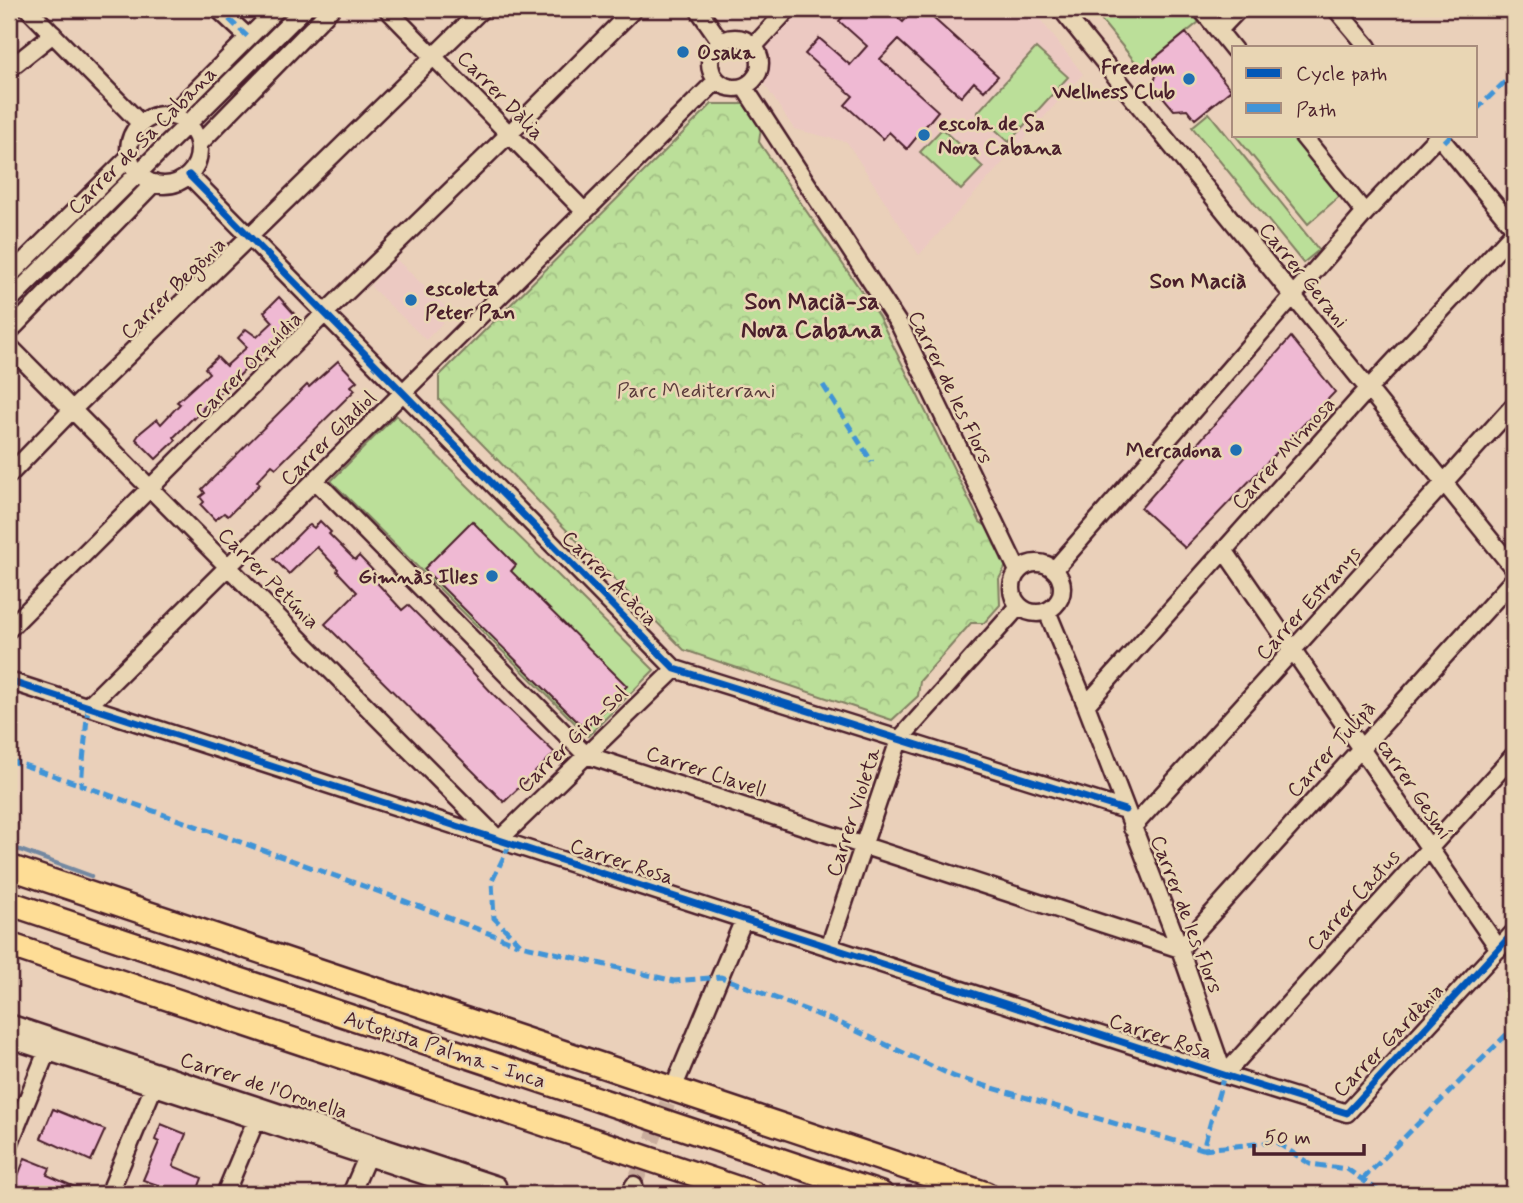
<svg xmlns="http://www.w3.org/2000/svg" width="1523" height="1203" viewBox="0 0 1523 1203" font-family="Mynerve,sans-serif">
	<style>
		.built { fill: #ecc9c2 }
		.park { fill: url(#park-crowns); stroke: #827f62; stroke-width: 2 }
		.pitch { fill: #bbdf99; stroke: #827f62; stroke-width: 2 }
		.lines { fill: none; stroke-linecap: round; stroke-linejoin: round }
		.stream { stroke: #7388a1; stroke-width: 4.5 }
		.building { fill: #efb9d3; stroke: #4a1f2b; stroke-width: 2 }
		.minor-tunnel { stroke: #caad9d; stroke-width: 16; stroke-dasharray: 16 8; stroke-linecap: butt }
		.minor-casing { stroke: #4a1f2b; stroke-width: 21 }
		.highway-casing { stroke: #4a1f2b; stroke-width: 28 }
		.minor { stroke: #e9d6b4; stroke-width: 16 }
		.highway { stroke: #fedd96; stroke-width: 23 }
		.quiet { stroke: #4194d7; stroke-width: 5; stroke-dasharray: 10 5; stroke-linecap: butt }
		.cycleway-casing { stroke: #e9d6b4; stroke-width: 11 }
		.cycleway { stroke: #0057b8; stroke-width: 7 }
		.poi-dot { fill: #1f6fb2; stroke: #e9d6b4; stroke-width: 2.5 }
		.labels { text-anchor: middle; stroke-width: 5; stroke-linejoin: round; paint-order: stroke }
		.poi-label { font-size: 21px; font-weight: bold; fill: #4a1f2b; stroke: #e9d6b4; text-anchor: start }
		.street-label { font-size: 21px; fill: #4a1f2b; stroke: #e9d6b4 }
		.park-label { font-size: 21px; fill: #5b3c3c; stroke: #e9d6b4 }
		.neighbourhood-label { font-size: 23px; font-weight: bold; fill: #4a1f2b; stroke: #e9d6b4 }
		.quarter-label { font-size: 24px; font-weight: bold; fill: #4a1f2b; stroke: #e9d6b4 }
	</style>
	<defs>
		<pattern id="park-crowns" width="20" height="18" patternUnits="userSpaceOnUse" patternTransform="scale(1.75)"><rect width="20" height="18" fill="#bbdf99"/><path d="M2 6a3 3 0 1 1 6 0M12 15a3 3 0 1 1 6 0" fill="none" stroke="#a2bf84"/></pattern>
	</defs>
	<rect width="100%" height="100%" fill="#ead0ba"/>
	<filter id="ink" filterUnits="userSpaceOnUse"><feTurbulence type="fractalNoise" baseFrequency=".0143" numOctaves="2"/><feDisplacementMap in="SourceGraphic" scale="14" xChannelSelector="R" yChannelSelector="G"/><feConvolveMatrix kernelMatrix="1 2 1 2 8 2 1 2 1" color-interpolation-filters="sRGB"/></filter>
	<g filter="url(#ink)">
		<!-- built -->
		<path class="built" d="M 797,9 L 1032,9 L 1083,74 L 919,255 L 847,142 L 794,129 L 765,85 L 757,50 Z
			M 396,259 L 452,313 L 426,340 L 370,286 Z"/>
		<!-- park -->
		<path class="park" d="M 712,104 L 744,104 L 761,128 L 759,142 L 879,317 L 980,522 L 993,530 L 1007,564 L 999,579 L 1000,605 L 984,623 L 971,623 L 920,681 L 918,696 L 892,720 L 684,650 L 439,400 L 439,376 Z"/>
		<!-- pitch -->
		<path class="pitch" d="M 1092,9 L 1188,9 L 1199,22 L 1141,69 Z
			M 1036,48 L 1068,77 L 1009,142 L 977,113 Z
			M 1209,113 L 1319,250 L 1303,263 L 1192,127 Z
			M 942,129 L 983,167 L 961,190 L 920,152 Z
			M 1235,135 L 1291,135 L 1341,195 L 1308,224 Z
			M 396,415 L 654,670 L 588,736 L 331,481 Z"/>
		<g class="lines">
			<!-- stream -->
			<path class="stream" d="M 9,846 L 91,876"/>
		</g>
		<!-- building -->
		<path class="building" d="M 850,9 L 888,9 L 903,22 L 915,9 L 923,9 L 998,76 L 984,91 L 974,82 L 961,97 L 898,40 L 880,59 L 938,111 L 907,149 L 889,132 L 883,139 L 845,105 L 853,96 L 805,54 L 819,38 L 850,65 L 867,46 L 839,21 Z
			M 1186,33 L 1231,90 L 1195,119 L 1187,109 L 1174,110 L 1153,85 L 1157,73 L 1149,63 Z
			M 279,297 L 297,317 L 237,378 L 203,408 L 204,409 L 194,419 L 193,418 L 174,437 L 176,440 L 156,459 L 136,439 L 140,433 L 157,419 L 161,424 L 180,404 L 177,402 L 209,373 L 205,368 L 217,357 L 226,366 L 247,347 L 238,338 L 246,329 L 257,337 L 273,322 L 264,312 Z
			M 1291,337 L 1335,392 L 1185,548 L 1141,508 Z
			M 338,361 L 357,381 L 351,386 L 355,390 L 276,468 L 272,465 L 257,481 L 260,484 L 228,516 L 224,513 L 215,520 L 201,505 L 204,502 L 200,497 L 205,493 L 202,489 L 307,385 L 309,387 Z
			M 320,521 L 331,532 L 329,534 L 355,560 L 359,556 L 382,580 L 378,584 L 402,610 L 408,605 L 463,660 L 462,661 L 493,694 L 555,753 L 504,802 L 325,624 L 357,592 L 337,571 L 338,569 L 317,547 L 289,574 L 274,559 L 305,528 L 310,525 L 314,528 Z
			M 472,521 L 516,565 L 511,571 L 627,686 L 585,729 L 424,569 Z
			M 53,1109 L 105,1130 L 91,1161 L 41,1138 Z
			M 161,1124 L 186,1134 L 173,1166 L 202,1178 L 196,1194 L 184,1194 L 143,1180 L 159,1142 L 155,1140 Z
			M 25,1158 L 50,1168 L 47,1175 L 91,1194 L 11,1194 Z"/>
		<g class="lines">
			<!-- minor-tunnel -->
			<path class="minor-tunnel" d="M 634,1185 L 677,1080"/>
			<!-- minor casing -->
			<g class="minor-casing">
				<path id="minor" d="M 28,9 L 140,123
					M 218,9 L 248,37
					M 387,9 L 585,212
					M 698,9 L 721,42
					M 1061,9 L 1514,569
					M 1201,9 L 1234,50
					M 1336,9 L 1368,47
					M 1219,30 L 1239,9
					M710 63a25 25 0 1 1 50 0a25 25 0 1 1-50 0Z
					M 754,46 L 788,9
					M 9,69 L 53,34
					M 744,87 L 900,326 L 1018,571
					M129 150a35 35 0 1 1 70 0a35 35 0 1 1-70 0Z
					M 171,115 L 277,9
					M 1302,135 L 1365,213
					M 1438,135 L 1514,228
					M 199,144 L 331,9
					M 189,175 L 675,669 L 1125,810
					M 9,276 L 129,157
					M 9,301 L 304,9
					M 9,332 L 154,183
					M 9,346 L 497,838
					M 9,475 L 72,410 L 482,9
					M 315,480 L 586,755 L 1180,949 L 1514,579
					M 1224,550 L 1499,949
					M1012 588a25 25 0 1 1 50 0a25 25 0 1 1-50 0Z
					M 1054,570 L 1365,213 L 1439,135
					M 1047,611 L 1086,705 L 1180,949 L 1224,1075
					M 9,629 L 325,313 L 509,134 L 634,9
					M 9,681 L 1224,1075 L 1347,1113 L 1514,932
					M 1086,705 L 1359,399 L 1514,232
					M 88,706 L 716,81
					M 1132,828 L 1514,405
					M 499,840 L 675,669
					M 829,947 L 899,740 L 1019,606
					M 9,1023 L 497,1185 L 494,1194
					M 9,1039 L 480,1194
					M 1224,1075 L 1514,755
					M 678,1077 L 744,919
					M 9,1145 L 47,1051
					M 109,1194 L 154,1086
					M 225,1194 L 256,1120
					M 351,1194 L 367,1157
					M 630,1194 L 634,1185"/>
			</g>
			<!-- highway casing -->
			<g class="highway-casing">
				<path id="highway" d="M 9,867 L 986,1194
					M 9,903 L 881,1194
					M 9,945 L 754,1194"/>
			</g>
			<!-- minor -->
			<use href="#minor" class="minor"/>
			<!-- highway -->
			<use href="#highway" class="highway"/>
			<!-- quiet -->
			<path class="quiet" d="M 218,9 L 248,37
				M 1476,110 L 1514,73
				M 1444,142 L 1451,135
				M 823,385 L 872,462
				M 88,706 L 81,785 L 394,897 L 517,944
				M 9,760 L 81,785
				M 510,844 L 492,881 L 494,918 L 521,945 L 674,981 L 721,977 L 842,1024 L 955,1077 L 1203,1149 L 1224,1075
				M 1203,1149 L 1276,1142 L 1310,1164 L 1347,1169 L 1383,1194
				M 1362,1180 L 1514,1027"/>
			<!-- cycleway casing -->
			<g class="cycleway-casing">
				<path id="cycleway" d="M 189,175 L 675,669 L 1125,810
					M 9,681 L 1224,1075 L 1347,1113 L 1514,932"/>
			</g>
			<!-- cycleway -->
			<use href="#cycleway" class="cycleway"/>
		</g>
	</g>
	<!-- markers -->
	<g class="poi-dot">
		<circle cx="683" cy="52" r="7"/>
		<circle cx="1189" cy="79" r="7"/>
		<circle cx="924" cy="135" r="7"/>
		<circle cx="411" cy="300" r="7"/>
		<circle cx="1236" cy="450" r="7"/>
		<circle cx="492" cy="576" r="7"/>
	</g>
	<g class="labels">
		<!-- poi labels -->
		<g class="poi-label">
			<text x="697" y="59">Osaka</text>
			<text x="1175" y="74" text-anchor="end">Freedom<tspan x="1175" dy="24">Wellness Club</tspan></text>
			<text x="938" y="130">escola de Sa<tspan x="938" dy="24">Nova Cabana</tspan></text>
			<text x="425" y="295">escoleta<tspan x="425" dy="24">Peter Pan</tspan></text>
			<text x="1222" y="457" text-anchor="end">Mercadona</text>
			<text x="478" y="583" text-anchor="end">Gimnàs Illes</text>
		</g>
		<!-- street labels -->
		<g class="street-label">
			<text transform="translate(501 95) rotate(46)" y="7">Carrer Dàlia</text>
			<text transform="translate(142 140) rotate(-45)" y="7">Carrer de Sa Cabana</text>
			<text transform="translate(1304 275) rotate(51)" y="7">Carrer Gerani</text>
			<text transform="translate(173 288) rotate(-44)" y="7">Carrer Begònia</text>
			<text transform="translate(248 365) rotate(-45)" y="7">Carrer Orquídia</text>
			<text transform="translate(951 387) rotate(64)" y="7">Carrer de les Flors</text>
			<text transform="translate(328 438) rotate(-45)" y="7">Carrer Gladiol</text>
			<text transform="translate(1283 453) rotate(-48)" y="7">Carrer Mimosa</text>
			<text transform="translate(269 578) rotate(45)" y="7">Carrer Petúnia</text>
			<text transform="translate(610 578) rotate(45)" y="7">Carrer Acàcia</text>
			<text transform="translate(1308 603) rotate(-48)" y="7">Carrer Estranys</text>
			<text transform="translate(572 739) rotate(-44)" y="7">Carrer Gira-Sol</text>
			<text transform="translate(1331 749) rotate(-48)" y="7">Carrer Tulipà</text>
			<text transform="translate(706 771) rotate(18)" y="7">Carrer Clavell</text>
			<text transform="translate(1415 789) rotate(56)" y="7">carrer Gesmí</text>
			<text transform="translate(853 812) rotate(-72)" y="7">Carrer Violeta</text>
			<text transform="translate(622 861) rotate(18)" y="7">Carrer Rosa</text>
			<text transform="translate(1353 900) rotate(-48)" y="7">Carrer Cactus</text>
			<text transform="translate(1187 914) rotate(69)" y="7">Carrer de les Flors</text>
			<text transform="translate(1161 1036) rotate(18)" y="7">Carrer Rosa</text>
			<text transform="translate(1388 1040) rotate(-46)" y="7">Carrer Gardènia</text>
			<text transform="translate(445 1049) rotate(18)" y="7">Autopista Palma - Inca</text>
			<text transform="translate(264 1085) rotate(18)" y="7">Carrer de l'Oronella</text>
		</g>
		<!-- park labels -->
		<g class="park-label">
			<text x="696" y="397">Parc Mediterrani</text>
		</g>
		<!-- neighbourhood labels -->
		<g class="neighbourhood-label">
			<text x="1198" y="288">Son Macià</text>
		</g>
		<!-- quarter labels -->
		<g class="quarter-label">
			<text x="812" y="309">Son Macià-sa<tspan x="812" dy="28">Nova Cabana</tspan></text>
		</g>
	</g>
	<!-- margin -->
	<rect width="1523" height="1203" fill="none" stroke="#e9d6b4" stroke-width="35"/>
	<rect x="18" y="18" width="1488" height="1168" fill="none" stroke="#4a1f2b" stroke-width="2.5" filter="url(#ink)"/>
	<!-- legend -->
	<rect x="1232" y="46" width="245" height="91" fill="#e9d6b4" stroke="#a98d7d" stroke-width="2"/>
	<rect x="1246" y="68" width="35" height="10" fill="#0057b8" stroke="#a98d7d" stroke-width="2"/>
	<text x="1296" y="80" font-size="21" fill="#4a1f2b">Cycle path</text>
	<rect x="1246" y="103" width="35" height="10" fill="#4194d7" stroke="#a98d7d" stroke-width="2"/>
	<text x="1296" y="116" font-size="21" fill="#4a1f2b">Path</text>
	<!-- scale -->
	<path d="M1254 1144v10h110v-10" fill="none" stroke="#4a1f2b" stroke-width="3.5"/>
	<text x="1264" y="1144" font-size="21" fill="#4a1f2b" stroke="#e9d6b4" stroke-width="5" paint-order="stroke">50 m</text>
</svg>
